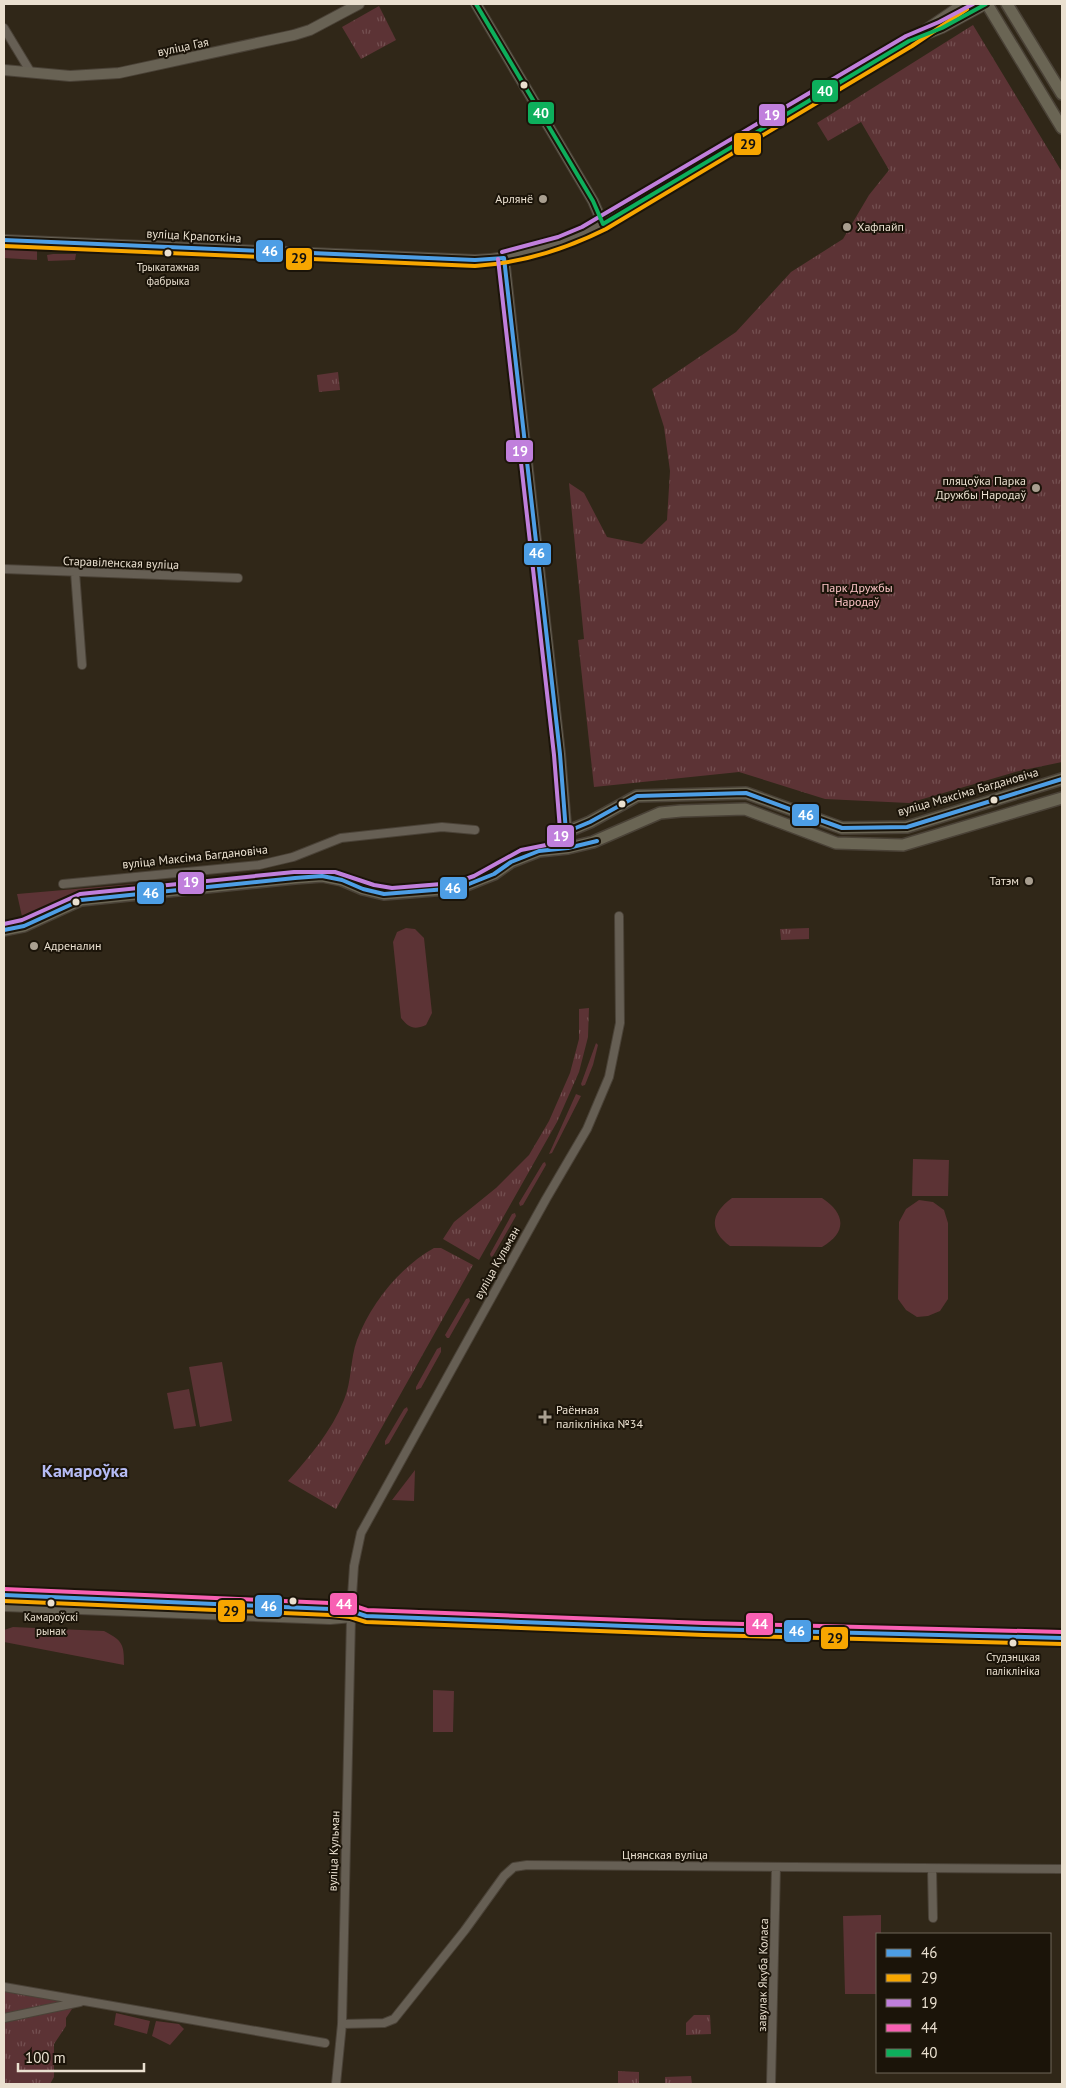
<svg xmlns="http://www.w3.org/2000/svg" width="1066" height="2088" viewBox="0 0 1066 2088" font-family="'PT Sans',sans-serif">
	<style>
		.grass { fill: #5c3335 }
		.park { fill: url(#park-tufts) }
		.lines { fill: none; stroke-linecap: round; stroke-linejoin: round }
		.street-casing { stroke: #4a4237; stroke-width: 10 }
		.secondary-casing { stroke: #4a4237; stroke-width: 12 }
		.primary-casing { stroke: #4a4237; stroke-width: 14 }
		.street { stroke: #665f54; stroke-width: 8 }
		.secondary { stroke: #686254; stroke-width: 10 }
		.primary { stroke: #6a6554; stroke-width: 11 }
		.bus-1-casing { stroke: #1b1409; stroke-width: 8 }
		.bus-2-casing { stroke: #1b1409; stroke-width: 8 }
		.bus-3-casing { stroke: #1b1409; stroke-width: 8 }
		.bus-4-casing { stroke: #1b1409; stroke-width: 8 }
		.bus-5-casing { stroke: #1b1409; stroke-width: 8 }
		.bus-1 { stroke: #4d9ee5; stroke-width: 4 }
		.bus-2 { stroke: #f7a600; stroke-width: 4 }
		.bus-3 { stroke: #c07fdc; stroke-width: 4 }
		.bus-4 { stroke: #f860b3; stroke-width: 4 }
		.bus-5 { stroke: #0daf5c; stroke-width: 4 }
		.bus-dot { fill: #eae0d0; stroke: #1b1409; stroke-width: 2 }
		.poi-dot { fill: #a99f90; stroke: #1b1409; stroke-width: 2 }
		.labels { text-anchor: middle; stroke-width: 4; stroke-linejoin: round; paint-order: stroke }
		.bus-label { font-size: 11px; fill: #eae0d0; stroke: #1b1409 }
		.street-label { font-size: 12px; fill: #eae0d0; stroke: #1b1409 }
		.poi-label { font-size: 12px; fill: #eae0d0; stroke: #1b1409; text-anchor: end }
		.park-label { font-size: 12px; fill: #fbc4c6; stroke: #1b1409 }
		.district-label { font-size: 18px; font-weight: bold; fill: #b5bbf4; stroke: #1b1409 }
		.line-badge { stroke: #1b1409; stroke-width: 2 }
		.badge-label { font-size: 14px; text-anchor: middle; font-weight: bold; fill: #fff }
		.pale-badge-label { font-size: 14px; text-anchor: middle; font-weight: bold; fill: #111 }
	</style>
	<defs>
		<pattern id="park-tufts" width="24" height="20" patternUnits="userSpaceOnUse" patternTransform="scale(1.25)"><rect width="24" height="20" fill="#5c3335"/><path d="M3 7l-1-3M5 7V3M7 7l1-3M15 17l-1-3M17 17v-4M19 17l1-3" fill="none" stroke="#745051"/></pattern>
	</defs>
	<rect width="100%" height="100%" fill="#302718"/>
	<!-- grass -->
	<path class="grass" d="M 4,249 L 37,250 L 37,260 L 4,258 Z
		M 53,254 L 76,254 L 75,260 L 48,261 L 47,255 Z
		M 180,880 L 180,883 L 79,894 L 23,921 L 17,894 Z
		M 406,928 L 415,929 L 424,938 L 432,1013 L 426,1025 C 414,1030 409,1028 401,1018 L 393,942 L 397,932 Z
		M 596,1043 L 598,1045 L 593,1065 L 585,1085 L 582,1086 L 581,1084 Z
		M 576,1094 L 581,1096 L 552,1153 L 549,1154 Z
		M 913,1159 L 949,1160 L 948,1196 L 912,1196 Z
		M 545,1162 L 546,1165 L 523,1205 L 520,1206 L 519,1203 L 543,1163 Z
		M 732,1198 L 822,1198 C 845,1213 848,1232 822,1247 L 730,1246 C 708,1230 711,1213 732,1198 Z
		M 919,1200 L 933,1202 L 944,1210 L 948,1223 L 948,1299 L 940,1311 L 928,1316 L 917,1317 L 906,1310 L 898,1299 L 899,1222 L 906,1209 Z
		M 515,1213 L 516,1216 L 493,1256 L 491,1257 L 490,1254 L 512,1214 Z
		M 469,1298 L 470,1301 L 449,1338 L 447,1338 L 445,1335 L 466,1299 Z
		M 441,1347 L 441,1352 L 421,1388 L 416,1390 L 416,1387 L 437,1349 Z
		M 222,1362 L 232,1421 L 200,1427 L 189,1367 Z
		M 189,1389 L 196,1426 L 174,1429 L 167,1393 Z
		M 407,1407 L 408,1410 L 389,1443 L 385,1445 L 385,1441 L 404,1409 Z
		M 415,1470 L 414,1501 L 392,1500 Z
		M 13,1627 L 104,1631 C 123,1641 124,1644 124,1665 L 4,1642 L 4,1630 Z
		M 433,1690 L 454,1691 L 453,1732 L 433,1732 Z
		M 881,1915 L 881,1934 L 877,1934 L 877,1994 L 845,1994 L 843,1916 Z
		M 116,2013 L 150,2021 L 147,2034 L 114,2025 Z
		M 156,2021 L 179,2024 L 184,2029 L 170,2045 L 152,2036 Z"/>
	<!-- park -->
	<path class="park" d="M 379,6 L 396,40 L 361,59 L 342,27 Z
		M 973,25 L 1062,172 L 1062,762 L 1019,771 L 909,803 L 825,799 L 739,772 L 594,787 L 578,640 L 584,639 L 569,483 L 584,493 L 607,537 L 642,544 L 667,520 L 670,471 L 664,427 L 652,389 L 736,332 L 791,272 L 843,239 L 869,195 L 889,170 L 861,122 L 828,141 L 817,123 Z
		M 338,372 L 340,390 L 319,392 L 317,375 Z
		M 809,928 L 809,939 L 781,940 L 780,929 Z
		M 589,1008 L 588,1037 L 579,1072 L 557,1122 L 479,1260 L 443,1239 L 454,1222 L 496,1188 L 529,1155 L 549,1121 L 570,1073 L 579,1039 L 579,1009 Z
		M 434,1248 L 441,1248 L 473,1265 L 336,1509 L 288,1481 C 310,1456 331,1432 344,1400 C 352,1381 350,1359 357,1340 C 371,1303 400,1267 434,1248 Z
		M 4,1991 L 76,2003 L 66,2018 L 66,2026 L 54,2044 L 54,2077 L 50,2084 L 4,2084 Z
		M 694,2015 L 710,2015 L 711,2034 L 686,2035 L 686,2023 Z
		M 618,2071 L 639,2072 L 639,2084 L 618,2084 Z
		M 691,2076 L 692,2084 L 665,2084 L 665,2077 Z"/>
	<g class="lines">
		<!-- street casing -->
		<g class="street-casing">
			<path id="street" d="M 4,28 L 30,71
				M 4,569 L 238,578
				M 75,572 L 82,665
				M 63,884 L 259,865 L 293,857 L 341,838 L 442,827 L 475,830
				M 351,1611 L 354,1566 L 361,1533 L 546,1199 L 587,1129 L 609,1077 L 620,1023 L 619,916
				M 932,1869 L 933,1918
				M 4,1987 L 325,2043
				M 4,2018 L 80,2002
				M 342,2024 L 384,2023 L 394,2019 L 465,1930 L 504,1876 L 514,1867 L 527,1865 L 1062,1869
				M 336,2084 L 342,2024 L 351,1618
				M 771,2084 L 776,1867"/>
		</g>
		<!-- secondary casing -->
		<g class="secondary-casing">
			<path id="secondary" d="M 476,4 L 593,201 L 603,224
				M 917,38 L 942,28 L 986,4
				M 4,70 L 70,76 L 119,73 L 294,35 L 310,30 L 359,4
				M 4,240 L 475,260 C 520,258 563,245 603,224 L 909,41 L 963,4
				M 504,258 L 560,754 L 568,848
				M 4,1595 L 330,1609 L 351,1611 L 363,1615
				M 4,1606 L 330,1619 L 364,1616 L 704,1629 L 1062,1638"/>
		</g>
		<!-- primary casing -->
		<g class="primary-casing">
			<path id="primary" d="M 987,4 L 1062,128
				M 1007,4 L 1062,94
				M 566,832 L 590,822 L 637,796 L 746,793 L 842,828 L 907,827 L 1062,779
				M 4,930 L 24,926 L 81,900 L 295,878 L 322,876 L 342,880 L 363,889 L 384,894 L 459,888 L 494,874 L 511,862 L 539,851 L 568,848 L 593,842 L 660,813 L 681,811 L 745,809 L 836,843 L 903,845 L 1062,798"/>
		</g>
		<!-- street -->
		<use href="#street" class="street"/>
		<!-- secondary -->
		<use href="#secondary" class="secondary"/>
		<!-- primary -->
		<use href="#primary" class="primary"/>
		<!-- bus-1 casing -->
		<g class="bus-1-casing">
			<path id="bus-1" d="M 4,240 L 475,260 L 504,258 L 560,754 L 566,832 L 590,822 L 637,796 L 746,793 L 842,828 L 907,827 L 1062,779
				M 4,930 L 24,926 L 81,900 L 295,878 L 322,876 L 342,880 L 363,889 L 384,894 L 459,888 L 494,874 L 511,862 L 539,851 L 568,848 L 597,841
				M 4,1595 L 330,1609 L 351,1611 L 366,1616 L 704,1629 L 1062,1638"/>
		</g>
		<!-- bus-2 casing -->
		<g class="bus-2-casing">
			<path id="bus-2" d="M 4,246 L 475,266 C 521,263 564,250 606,229 L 912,46 L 967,9
				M 4,1601 L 330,1615 L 350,1617 L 366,1622 L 704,1635 L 1062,1644"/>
		</g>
		<!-- bus-3 casing -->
		<g class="bus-3-casing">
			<path id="bus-3" d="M 502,252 L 558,237 L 582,227 L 906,36 L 939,22 L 973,4
				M 4,924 L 22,920 L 80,894 L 294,872 L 335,872 L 374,885 L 392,888 L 454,883 L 474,876 L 521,850 L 561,842 L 554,755 L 498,259"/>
		</g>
		<!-- bus-4 casing -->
		<g class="bus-4-casing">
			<path id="bus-4" d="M 4,1589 L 330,1603 L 352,1605 L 367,1610 L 704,1623 L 1062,1632"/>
		</g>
		<!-- bus-5 casing -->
		<g class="bus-5-casing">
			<path id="bus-5" d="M 476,4 L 593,201 L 603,224
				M 603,224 L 909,41 L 942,28 L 986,4"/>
		</g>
		<!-- bus-1 -->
		<use href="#bus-1" class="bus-1"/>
		<!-- bus-2 -->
		<use href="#bus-2" class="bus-2"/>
		<!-- bus-3 -->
		<use href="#bus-3" class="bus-3"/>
		<!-- bus-4 -->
		<use href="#bus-4" class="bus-4"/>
		<!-- bus-5 -->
		<use href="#bus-5" class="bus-5"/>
	</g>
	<!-- markers -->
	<g class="bus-dot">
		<circle cx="524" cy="85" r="4.5"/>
		<circle cx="168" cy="253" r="4.5"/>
		<circle cx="994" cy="800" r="4.5"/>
		<circle cx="622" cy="804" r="4.5"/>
		<circle cx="76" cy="902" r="4.5"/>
		<circle cx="293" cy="1601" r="4.5"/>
		<circle cx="51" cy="1603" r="4.5"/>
		<circle cx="1013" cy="1643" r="4.5"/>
	</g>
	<g class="poi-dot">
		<circle cx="543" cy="199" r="5"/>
		<circle cx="847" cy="227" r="5"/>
		<circle cx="1036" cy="488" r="5"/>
		<circle cx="1029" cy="881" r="5"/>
		<circle cx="34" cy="946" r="5"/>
		<path d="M542.5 1409.5h5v5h5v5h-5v5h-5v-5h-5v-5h5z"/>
	</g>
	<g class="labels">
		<!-- bus labels -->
		<g class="bus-label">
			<text x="168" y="271">Трыкатажная<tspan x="168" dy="14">фабрыка</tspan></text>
			<text x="51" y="1621">Камароўскі<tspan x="51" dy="14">рынак</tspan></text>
			<text x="1013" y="1661">Студэнцкая<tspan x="1013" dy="14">паліклініка</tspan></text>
		</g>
		<!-- street labels -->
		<g class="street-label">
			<text transform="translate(183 47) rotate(-12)" y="4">вуліца Гая</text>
			<text transform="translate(194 236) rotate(3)" y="4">вуліца Крапоткіна</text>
			<text transform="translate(121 563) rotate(2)" y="4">Старавіленская вуліца</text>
			<text transform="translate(968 792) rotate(-16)" y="4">вуліца Максіма Багдановіча</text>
			<text transform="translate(195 857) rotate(-6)" y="4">вуліца Максіма Багдановіча</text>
			<text transform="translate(497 1263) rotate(-61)" y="4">вуліца Кульман</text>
			<text transform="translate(334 1851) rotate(-88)" y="4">вуліца Кульман</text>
			<text x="665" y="1859">Цнянская вуліца</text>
			<text transform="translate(763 1975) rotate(-89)" y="4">завулак Якуба Коласа</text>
		</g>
		<!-- poi labels -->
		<g class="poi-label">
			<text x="533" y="203">Арлянё</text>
			<text x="857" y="231" text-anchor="start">Хафпайп</text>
			<text x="1026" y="485">пляцоўка Парка<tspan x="1026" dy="14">Дружбы Народаў</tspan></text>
			<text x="1019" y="885">Татэм</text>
			<text x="44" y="950" text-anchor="start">Адреналин</text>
			<text x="556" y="1414" text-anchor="start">Раённая<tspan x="556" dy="14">паліклініка №34</tspan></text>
		</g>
		<!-- park labels -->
		<g class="park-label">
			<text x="857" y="592">Парк Дружбы<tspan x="857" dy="14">Народаў</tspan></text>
		</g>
		<!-- district labels -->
		<g class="district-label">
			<text x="85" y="1477">Камароўка</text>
		</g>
	</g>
	<g class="line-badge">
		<rect x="811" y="79" width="28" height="24" rx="5" fill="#0daf5c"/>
		<rect x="527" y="101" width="28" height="24" rx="5" fill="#0daf5c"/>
		<rect x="758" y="103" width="28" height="24" rx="5" fill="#c07fdc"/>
		<rect x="733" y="132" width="29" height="24" rx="5" fill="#f7a600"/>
		<rect x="255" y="239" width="29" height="24" rx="5" fill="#4d9ee5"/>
		<rect x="285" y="247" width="28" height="24" rx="5" fill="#f7a600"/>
		<rect x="505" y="439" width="29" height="24" rx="5" fill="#c07fdc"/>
		<rect x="523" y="542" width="29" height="24" rx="5" fill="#4d9ee5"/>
		<rect x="791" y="803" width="29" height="24" rx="5" fill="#4d9ee5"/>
		<rect x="546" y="824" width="29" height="24" rx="5" fill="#c07fdc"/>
		<rect x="177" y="871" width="28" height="24" rx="5" fill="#c07fdc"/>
		<rect x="439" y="876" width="29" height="24" rx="5" fill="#4d9ee5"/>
		<rect x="136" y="881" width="29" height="24" rx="5" fill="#4d9ee5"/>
		<rect x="329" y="1592" width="29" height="24" rx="5" fill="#f860b3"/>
		<rect x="254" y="1594" width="29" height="24" rx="5" fill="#4d9ee5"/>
		<rect x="217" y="1599" width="29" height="24" rx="5" fill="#f7a600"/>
		<rect x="745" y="1612" width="29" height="24" rx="5" fill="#f860b3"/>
		<rect x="783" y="1619" width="29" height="24" rx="5" fill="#4d9ee5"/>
		<rect x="820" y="1626" width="29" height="24" rx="5" fill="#f7a600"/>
	</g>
	<g class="badge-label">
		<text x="825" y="96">40</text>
		<text x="541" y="118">40</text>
		<text x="772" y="120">19</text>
		<text x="270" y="256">46</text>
		<text x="520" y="456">19</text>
		<text x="537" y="558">46</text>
		<text x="806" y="820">46</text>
		<text x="561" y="841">19</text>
		<text x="191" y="887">19</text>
		<text x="453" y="893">46</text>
		<text x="151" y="898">46</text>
		<text x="344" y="1609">44</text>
		<text x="269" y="1611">46</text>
		<text x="760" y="1629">44</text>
		<text x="797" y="1636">46</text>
	</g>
	<g class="pale-badge-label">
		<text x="748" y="149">29</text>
		<text x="299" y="263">29</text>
		<text x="231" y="1616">29</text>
		<text x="835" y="1643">29</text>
	</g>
	<!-- border -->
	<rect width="1066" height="2088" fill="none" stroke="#eae0d0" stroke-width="10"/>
	<!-- legend -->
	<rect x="876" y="1933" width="175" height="140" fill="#1b1409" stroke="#6e6659"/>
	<rect x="886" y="1949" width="25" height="8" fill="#4d9ee5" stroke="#6e6659"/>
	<text x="921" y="1958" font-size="15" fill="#eae0d0">46</text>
	<rect x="886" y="1974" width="25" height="8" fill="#f7a600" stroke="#6e6659"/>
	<text x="921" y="1983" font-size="15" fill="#eae0d0">29</text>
	<rect x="886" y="1999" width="25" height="8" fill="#c07fdc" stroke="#6e6659"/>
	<text x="921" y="2008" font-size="15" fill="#eae0d0">19</text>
	<rect x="886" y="2024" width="25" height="8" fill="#f860b3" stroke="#6e6659"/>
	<text x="921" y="2033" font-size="15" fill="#eae0d0">44</text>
	<rect x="886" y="2049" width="25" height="8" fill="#0daf5c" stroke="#6e6659"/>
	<text x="921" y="2058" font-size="15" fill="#eae0d0">40</text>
	<!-- scale -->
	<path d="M18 2063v8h126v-8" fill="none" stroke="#eae0d0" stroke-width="2.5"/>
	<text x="25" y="2063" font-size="15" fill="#eae0d0" stroke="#1b1409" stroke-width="4" paint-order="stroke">100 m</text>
</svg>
